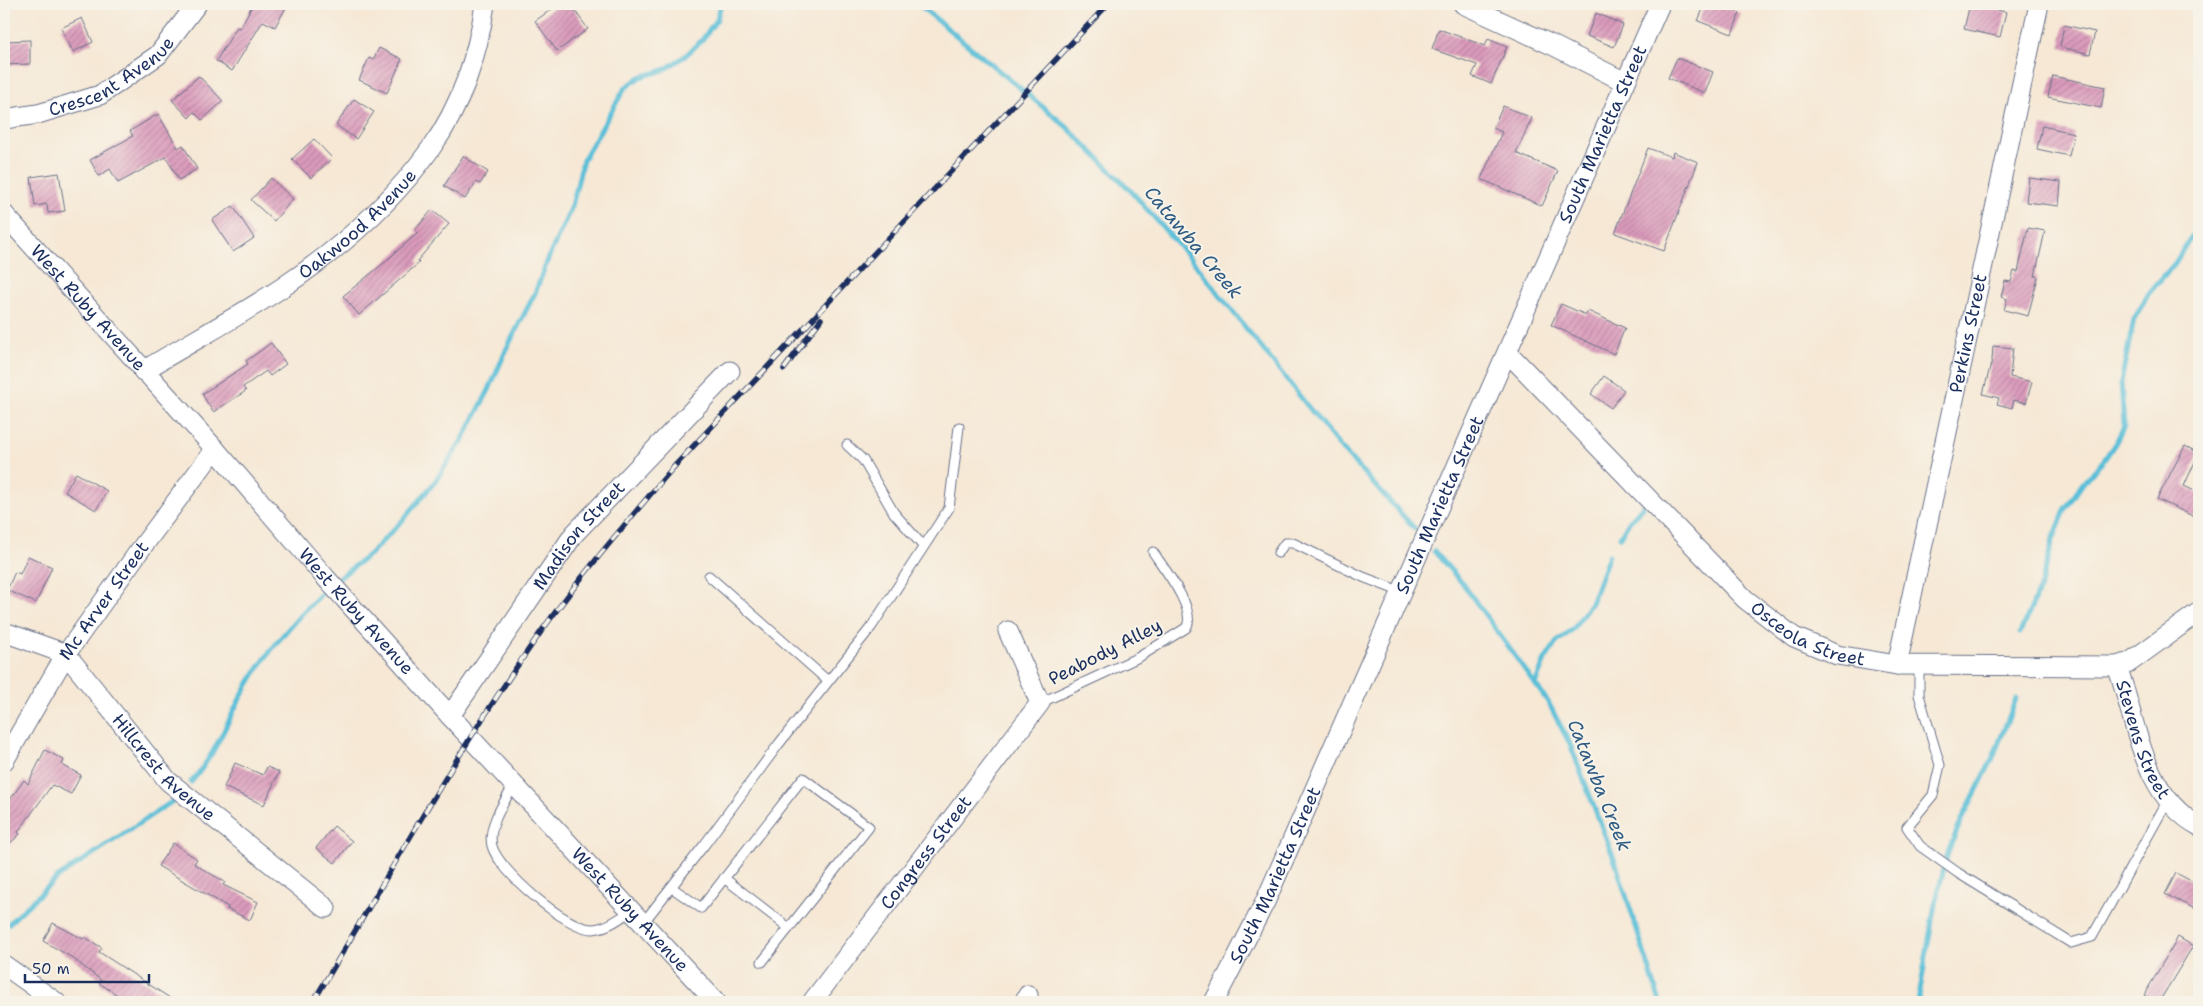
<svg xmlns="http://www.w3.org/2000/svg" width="2203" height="1006" viewBox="0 0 2203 1006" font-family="'Shantell Sans',sans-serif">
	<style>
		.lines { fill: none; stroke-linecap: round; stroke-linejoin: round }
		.stream { stroke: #5abfd8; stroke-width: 5 }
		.building { fill: url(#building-hatch) }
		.lane-casing { stroke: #687088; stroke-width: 11 }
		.street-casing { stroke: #687088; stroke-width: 21 }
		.lane { stroke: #fff; stroke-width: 9 }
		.street { stroke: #fff; stroke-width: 19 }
		.rail-casing { stroke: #1b2f5e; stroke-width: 5.5 }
		.rail { stroke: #f7f3e8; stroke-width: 4; stroke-dasharray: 11; stroke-linecap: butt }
		.labels { text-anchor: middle; stroke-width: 4; stroke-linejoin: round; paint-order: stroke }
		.street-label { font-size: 18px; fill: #1b2f5e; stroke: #f7f3e8 }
		.water-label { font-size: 19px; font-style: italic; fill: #2e5a83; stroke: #f7f3e8 }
	</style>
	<defs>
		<pattern id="building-hatch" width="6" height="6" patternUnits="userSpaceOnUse" patternTransform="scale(1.25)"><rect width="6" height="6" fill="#dc9bbc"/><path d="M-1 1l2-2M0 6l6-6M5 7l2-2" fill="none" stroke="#b27f9c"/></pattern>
	</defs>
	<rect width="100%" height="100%" fill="#f7f3e8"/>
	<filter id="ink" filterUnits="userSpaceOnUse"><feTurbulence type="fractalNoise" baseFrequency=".02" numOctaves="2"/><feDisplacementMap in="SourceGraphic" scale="10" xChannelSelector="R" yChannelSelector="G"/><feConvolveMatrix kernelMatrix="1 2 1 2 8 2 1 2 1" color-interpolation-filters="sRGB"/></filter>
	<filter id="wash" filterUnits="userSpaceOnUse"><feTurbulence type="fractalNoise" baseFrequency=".0096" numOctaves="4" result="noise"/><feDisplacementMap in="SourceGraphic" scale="20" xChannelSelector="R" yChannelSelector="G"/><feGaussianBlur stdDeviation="1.12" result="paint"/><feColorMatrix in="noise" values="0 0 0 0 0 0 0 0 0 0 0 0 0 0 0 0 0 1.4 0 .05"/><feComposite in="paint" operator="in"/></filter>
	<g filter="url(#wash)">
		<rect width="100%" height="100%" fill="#f6e8d5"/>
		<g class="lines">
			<!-- stream -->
			<path class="stream" d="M 918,4 L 1067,127 L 1132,192 L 1196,265 L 1340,447 L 1415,529
				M 1620,537 L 1628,523 L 1643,506
				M 1434,551 L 1463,584 L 1548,702 L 1570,744 L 1616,864 L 1660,1002
				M 335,581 L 370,554 L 402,521 L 434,483 L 462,441 L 489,390 L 506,350 L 535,293 L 550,254 L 572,206 L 583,160 L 625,88 L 640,77 L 664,70 L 685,56 L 702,40 L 717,19 L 721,4
				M 2020,633 L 2041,585 L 2053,540 L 2066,508 L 2083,483 L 2104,460 L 2116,442 L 2124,426 L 2121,382 L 2134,319 L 2149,293 L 2175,263 L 2199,224
				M 1535,684 L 1545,660 L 1556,643 L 1574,628 L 1592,601 L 1609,555
				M 191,782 C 215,755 226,724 243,693 C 264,656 291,623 321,594
				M 4,928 L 58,877 L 176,799
				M 1918,1002 L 1935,904 L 1949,849 L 1964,815 L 1992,760 L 2016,699"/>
		</g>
		<g id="blocks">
			<!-- building -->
			<path class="building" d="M 253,4 L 288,4 L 275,27 L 263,21 L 232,71 L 216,61 L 237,27 L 240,28 Z
				M 559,4 L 570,4 L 588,29 L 557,51 L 535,21 Z
				M 1705,4 L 1716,4 L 1740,13 L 1732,34 L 1698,21 Z
				M 1970,4 L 2006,12 L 2000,37 L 1964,29 Z
				M 1596,13 L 1623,25 L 1614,47 L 1587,36 Z
				M 82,18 L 93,42 L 73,52 L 61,28 Z
				M 2064,25 L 2095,32 L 2090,54 L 2060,47 Z
				M 1439,29 L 1485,46 L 1488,39 L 1507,47 L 1491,84 L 1472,76 L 1477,65 L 1432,49 Z
				M 30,40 L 30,64 L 4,65 L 4,41 Z
				M 379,48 L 402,59 L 387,93 L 359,80 L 369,58 L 373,60 Z
				M 1677,58 L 1713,72 L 1705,93 L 1668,78 Z
				M 199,76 L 223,101 L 202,120 L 194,112 L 189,118 L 172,100 Z
				M 2053,76 L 2105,87 L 2101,108 L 2048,97 Z
				M 354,99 L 374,112 L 356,139 L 336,125 Z
				M 1503,106 L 1532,118 L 1516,153 L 1558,171 L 1542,206 L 1481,179 L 1502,132 L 1493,128 Z
				M 158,114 L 178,148 L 183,145 L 197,169 L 179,180 L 166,157 L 118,183 L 110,169 L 99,176 L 90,160 L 133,136 L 130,131 Z
				M 2042,126 L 2074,133 L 2069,156 L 2037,149 Z
				M 314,139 L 332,158 L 311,178 L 292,159 Z
				M 1648,148 L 1672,157 L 1673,152 L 1698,162 L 1664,251 L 1615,233 Z
				M 463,156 L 488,172 L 480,184 L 476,182 L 465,199 L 444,186 Z
				M 59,173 L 65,211 L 48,213 L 47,204 L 35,206 L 31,177 Z
				M 271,178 L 293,199 L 274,221 L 251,200 Z
				M 2029,178 L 2061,182 L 2059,206 L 2026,202 Z
				M 233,206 L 254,238 L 233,252 L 212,220 Z
				M 432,210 L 449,224 L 417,261 L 419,263 L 359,315 L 343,296 L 379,267 L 418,233 L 415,230 Z
				M 2028,228 L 2045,231 L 2035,276 L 2038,277 L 2028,316 L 2004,310 L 2007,299 L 2001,297 L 2005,281 L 2011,282 L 2014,271 L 2018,272 Z
				M 1561,304 L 1586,315 L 1588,311 L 1625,328 L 1614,354 L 1551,325 Z
				M 271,343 L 286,364 L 270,376 L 266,371 L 243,387 L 246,391 L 213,412 L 202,394 L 248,364 L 246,361 Z
				M 1993,346 L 2013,348 L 2010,377 L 2032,382 L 2026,403 L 2014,400 L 2012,408 L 1997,404 L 1999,398 L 1983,394 L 1992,360 Z
				M 1604,376 L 1624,390 L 1611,408 L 1591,394 Z
				M 2185,446 L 2199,453 L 2184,486 L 2199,493 L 2199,519 L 2157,499 Z
				M 76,473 L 107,491 L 96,510 L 65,492 Z
				M 28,556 L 52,567 L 36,603 L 7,590 L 15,572 L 20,574 Z
				M 45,750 L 64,760 L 62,765 L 81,775 L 71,794 L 52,785 L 18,832 L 20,834 L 4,849 L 4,808 L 24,780 L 28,784 Z
				M 235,763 L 263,775 L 267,767 L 279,772 L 264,805 L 224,787 Z
				M 334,826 L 352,841 L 335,863 L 316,848 Z
				M 173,843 L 197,859 L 194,864 L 225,882 L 223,885 L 258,902 L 250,920 L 227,909 L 228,907 L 158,866 Z
				M 2176,873 L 2199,885 L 2199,911 L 2165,894 Z
				M 53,923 L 83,939 L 85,937 L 102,948 L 99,952 L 176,1002 L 128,1002 L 99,983 L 101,980 L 71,957 L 43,941 Z
				M 2178,937 L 2193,946 L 2159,1002 L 2156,1002 L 2144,995 Z"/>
		</g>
	</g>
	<g filter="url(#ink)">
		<use href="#blocks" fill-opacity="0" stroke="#687088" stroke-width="1"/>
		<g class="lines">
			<!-- lane casing -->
			<g class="lane-casing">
				<path id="lane" d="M 847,445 L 863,460 L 894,513 L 923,546
					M 1278,553 L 1285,543 L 1293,543 L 1363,577 L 1402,592
					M 709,576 L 828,681
					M 1919,665 L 1919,695 L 1940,765 L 1933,795 L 1907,827 L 1920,846 L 1958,873 L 2071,943 L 2092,937 L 2168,800
					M 1040,703 L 1139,657 L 1186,628 C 1198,611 1163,567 1153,552
					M 514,785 C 505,801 487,826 492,846 C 498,870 567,930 593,929 C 607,928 619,919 631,911
					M 724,878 L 789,928
					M 671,887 L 701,908 L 803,778 L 869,827 L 762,962
					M 643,923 L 705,844 L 778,745 L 872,626 L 949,508 L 959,427"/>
			</g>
			<!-- street casing -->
			<g class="street-casing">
				<g id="street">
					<path d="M 1463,4 L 1552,45 L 1625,82"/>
					<path id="s1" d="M 4,119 L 38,114 L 100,95 L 158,55 L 197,4"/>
					<path id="s2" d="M 4,214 L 215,449 L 325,577 L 450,716 L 716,1002"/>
					<path id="s3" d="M 1508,353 L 1745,599 L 1794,637 L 1837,655 L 1897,665 L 2117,666 L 2130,662 L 2199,612"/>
					<path id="s4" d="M 143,371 C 189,343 238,317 283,287 C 338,250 392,203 431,148 C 461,107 478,54 485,4"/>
					<path id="s5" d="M 4,632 L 66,654 L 168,781 L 326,908"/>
					<path id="s6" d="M 1897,665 L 2039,4"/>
					<path id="s7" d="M 2117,666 C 2137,722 2142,795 2199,826"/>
					<path id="s8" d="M 450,716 L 574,534 L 730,371"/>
					<path id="s9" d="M 4,761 L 66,654 L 137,554 L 215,449"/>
					<path d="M 4,965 L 56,1002"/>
					<path id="s10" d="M 812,1002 L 1040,703 L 1008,631"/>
					<path d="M 1024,1002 L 1028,995"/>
					<path id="s11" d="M 1214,1002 L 1266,900 L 1660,4"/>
				</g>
			</g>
			<!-- lane -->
			<use href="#lane" class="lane"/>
			<!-- street -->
			<use href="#street" class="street"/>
			<!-- rail casing -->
			<g class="rail-casing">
				<path id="rail" d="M 784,369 L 821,319
					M 313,1002 C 388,877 458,748 543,629 C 583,573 627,522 671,470 L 1108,4"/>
			</g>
			<!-- rail -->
			<use href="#rail" class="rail"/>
		</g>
	</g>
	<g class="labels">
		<!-- street labels -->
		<g class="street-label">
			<text dy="6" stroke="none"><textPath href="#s1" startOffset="118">Crescent Avenue</textPath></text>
			<text dy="6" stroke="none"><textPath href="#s11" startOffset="951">South Marietta Street</textPath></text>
			<text dy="6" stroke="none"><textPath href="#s4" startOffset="261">Oakwood Avenue</textPath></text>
			<text dy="6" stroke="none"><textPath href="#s2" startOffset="126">West Ruby Avenue</textPath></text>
			<text dy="6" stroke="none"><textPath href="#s6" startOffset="339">Perkins Street</textPath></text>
			<text dy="6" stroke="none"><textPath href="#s11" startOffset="546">South Marietta Street</textPath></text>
			<text dy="6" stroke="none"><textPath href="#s8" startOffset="222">Madison Street</textPath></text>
			<text dy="6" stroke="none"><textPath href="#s9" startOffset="189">Mc Arver Street</textPath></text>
			<text dy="6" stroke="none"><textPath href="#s2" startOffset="531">West Ruby Avenue</textPath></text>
			<text dy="6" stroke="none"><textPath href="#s3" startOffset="415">Osceola Street</textPath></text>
			<text transform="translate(1105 652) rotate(-27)" y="6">Peabody Alley</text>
			<text dy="6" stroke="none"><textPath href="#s7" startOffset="78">Stevens Street</textPath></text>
			<text dy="6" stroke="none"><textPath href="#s5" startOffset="216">Hillcrest Avenue</textPath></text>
			<text dy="6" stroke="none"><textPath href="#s10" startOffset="188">Congress Street</textPath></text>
			<text dy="6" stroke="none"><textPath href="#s11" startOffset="141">South Marietta Street</textPath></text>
			<text dy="6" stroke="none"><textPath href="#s2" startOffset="936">West Ruby Avenue</textPath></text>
		</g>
		<!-- water labels -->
		<g class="water-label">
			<text transform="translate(1194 242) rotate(50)" y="7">Catawba Creek</text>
			<text transform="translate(1600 785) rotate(68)" y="7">Catawba Creek</text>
		</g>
	</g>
	<!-- margin -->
	<rect width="2203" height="1006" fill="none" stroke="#f7f3e8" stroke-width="20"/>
	<!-- scale -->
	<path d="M25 974v8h124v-8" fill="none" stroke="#1b2f5e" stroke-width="2.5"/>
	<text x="32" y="974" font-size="15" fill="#1b2f5e" stroke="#f7f3e8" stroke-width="4" paint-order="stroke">50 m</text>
</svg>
